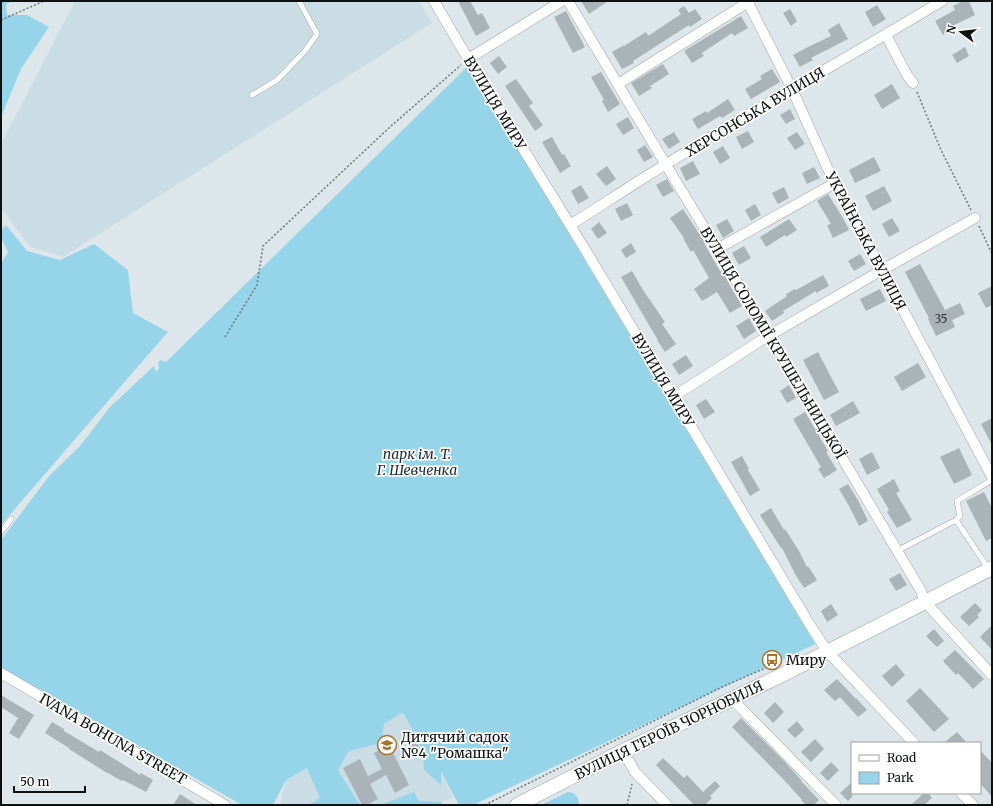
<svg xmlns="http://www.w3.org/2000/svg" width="993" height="806" viewBox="0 0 993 806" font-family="Merriweather,serif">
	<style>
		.built { fill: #cbdde4 }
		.green { fill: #96d4e9 }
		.building { fill: #aab3b7 }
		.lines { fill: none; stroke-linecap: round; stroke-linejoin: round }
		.lane-casing { stroke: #9ba5a8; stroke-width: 6 }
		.street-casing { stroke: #9ba5a8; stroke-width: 11 }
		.secondary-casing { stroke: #9ba5a8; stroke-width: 15 }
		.path { stroke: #6f7678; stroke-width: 1.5; stroke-dasharray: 2 2; stroke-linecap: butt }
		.lane { stroke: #fff; stroke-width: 5 }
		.street { stroke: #fff; stroke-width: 10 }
		.secondary { stroke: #fff; stroke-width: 14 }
		.labels { text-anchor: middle; stroke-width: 3.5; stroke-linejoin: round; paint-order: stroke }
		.number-label { font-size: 12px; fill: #343a3b }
		.street-label { font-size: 14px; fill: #0d1112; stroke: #fff }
		.park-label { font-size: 14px; font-style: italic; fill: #192d34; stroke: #fff }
		.poi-label { font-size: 14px; fill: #0d1112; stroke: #fff; text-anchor: start }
	</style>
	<rect width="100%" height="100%" fill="#dde7eb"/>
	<!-- built -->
	<path class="built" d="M 75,1 L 419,1 L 432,23 L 63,257 L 30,247 L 1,208 L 1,144 Z
		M 408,710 L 453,797 L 437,805 L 280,805 L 286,780 Z"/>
	<!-- green -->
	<path class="green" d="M 1,1 L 13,1 L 6,4 L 7,15 L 27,15 L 49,27 L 21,69 L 1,117 Z
		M 468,66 L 815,644 L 473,805 L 459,805 L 441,772 L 441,785 L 424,770 L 423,751 L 404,714 L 402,713 L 384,724 L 381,743 L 349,751 L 338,770 L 360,805 L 309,805 L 320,798 L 307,768 L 286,780 L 273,805 L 242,805 L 1,667 L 1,540 L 49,476 L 80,446 L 110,407 L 154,366 L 156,372 L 159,368 L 158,362 L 161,360 L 166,362 Z
		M 6,225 L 27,251 L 60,260 L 94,244 L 128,270 L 133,313 L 168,332 L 108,401 L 1,525 L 1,263 L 8,252 L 1,237 L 1,230 Z
		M 414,792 L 419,801 L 442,802 L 441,805 L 380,805 Z
		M 568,792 C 576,793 579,797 579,805 L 541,805 Z"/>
	<!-- building -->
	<path class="building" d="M 458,1 L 470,1 L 478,15 L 482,13 L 490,28 L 476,36 Z
		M 581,1 L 608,1 L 589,14 Z
		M 963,1 L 969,1 L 975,15 L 952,26 L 954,29 L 943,35 L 935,21 L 955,10 L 953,6 Z
		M 877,5 L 886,19 L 873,27 L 865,12 Z
		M 684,6 L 689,13 L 695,9 L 702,19 L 690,27 L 689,25 L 633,61 L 634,63 L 622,69 L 612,52 L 624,45 L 624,46 L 646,32 L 648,36 L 681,14 L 678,10 Z
		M 790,9 L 797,21 L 791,26 L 783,13 Z
		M 566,11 L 585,47 L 573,53 L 554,17 Z
		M 741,16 L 748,28 L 734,36 L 732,33 L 702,53 L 704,56 L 692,63 L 684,51 Z
		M 839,23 L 848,39 L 811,58 L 813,60 L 800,67 L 793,55 L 806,48 L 831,36 L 828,30 Z
		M 965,47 L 969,56 L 957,63 L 952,55 Z
		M 499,56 L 507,67 L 498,74 L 490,63 Z
		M 663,64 L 669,74 L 650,86 L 652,88 L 639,96 L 631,83 Z
		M 772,69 L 780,82 L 751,99 L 745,89 L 762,79 L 760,76 Z
		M 601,72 L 620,104 L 608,112 L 602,101 L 604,100 L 591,77 Z
		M 516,79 L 533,103 L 529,106 L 543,125 L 535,131 L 505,86 Z
		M 892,84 L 900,98 L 882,109 L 874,95 Z
		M 728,99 L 735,110 L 722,118 L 720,116 L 698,129 L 692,119 L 706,111 L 707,113 Z
		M 790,109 L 795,119 L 786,124 L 780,115 Z
		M 628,117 L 634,128 L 623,135 L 616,124 Z
		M 748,131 L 754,142 L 742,149 L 736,137 Z
		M 674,132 L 680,142 L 669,149 L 662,139 Z
		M 797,132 L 805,144 L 795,150 L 787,138 Z
		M 552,137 L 562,155 L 564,154 L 571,166 L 560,173 L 542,142 Z
		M 645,145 L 653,157 L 644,162 L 637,150 Z
		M 723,146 L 730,158 L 720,164 L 713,152 Z
		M 874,157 L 881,171 L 855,183 L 849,170 Z
		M 693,161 L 700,174 L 686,181 L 680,168 Z
		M 607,166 L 616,179 L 606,186 L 596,174 Z
		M 814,167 L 820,178 L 807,184 L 802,173 Z
		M 667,179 L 674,191 L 663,197 L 656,185 Z
		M 581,185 L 589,198 L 578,204 L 571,191 Z
		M 884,186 L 892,201 L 873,211 L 865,196 Z
		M 784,187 L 789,198 L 778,204 L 772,193 Z
		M 828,194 L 843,218 L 849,230 L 833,238 L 827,225 L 831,224 L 817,201 Z
		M 627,203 L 633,215 L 621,221 L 615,209 Z
		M 755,204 L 761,215 L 751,221 L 745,210 Z
		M 683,209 L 705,243 L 704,243 L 720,271 L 721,271 L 730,283 L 729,284 L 742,306 L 730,313 L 717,292 L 702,301 L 694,289 L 709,278 L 693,250 L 691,252 L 683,238 L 684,238 L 670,218 Z
		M 892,218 L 900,231 L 889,237 L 882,224 Z
		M 727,219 L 734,231 L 723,238 L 716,225 Z
		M 789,219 L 797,230 L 786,237 L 785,235 L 766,247 L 760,237 Z
		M 599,222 L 607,233 L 598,239 L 591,229 Z
		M 631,243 L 636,252 L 626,258 L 621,250 Z
		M 744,246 L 751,258 L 739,265 L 732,253 Z
		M 860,254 L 866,264 L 854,271 L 848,261 Z
		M 920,264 L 945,310 L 960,303 L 965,314 L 952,320 L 955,327 L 936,336 L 928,319 L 929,318 L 905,272 Z
		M 632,271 L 643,290 L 665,322 L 662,324 L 676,344 L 665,352 L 657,340 L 658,340 L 646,320 L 621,277 Z
		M 823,275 L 829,286 L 816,293 L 816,291 L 783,311 L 784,313 L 772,321 L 765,311 L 787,296 L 786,294 L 795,289 L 796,290 Z
		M 992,286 L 992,305 L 986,308 L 978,293 Z
		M 880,289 L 886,301 L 866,311 L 860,299 Z
		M 749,318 L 756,331 L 744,339 L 736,326 Z
		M 818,352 L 839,392 L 824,400 L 803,360 Z
		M 686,355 L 693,366 L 679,375 L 672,364 Z
		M 918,363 L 926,377 L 902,391 L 894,377 Z
		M 789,385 L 796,398 L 787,403 L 780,391 Z
		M 706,399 L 715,412 L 704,419 L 696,405 Z
		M 853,401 L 860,413 L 836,426 L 830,415 Z
		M 805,412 L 828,451 L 826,452 L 837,470 L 824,478 L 818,469 L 821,467 L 793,419 Z
		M 992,418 L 992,445 L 981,424 Z
		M 959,448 L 972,475 L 954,484 L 940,457 Z
		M 872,452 L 880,468 L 867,475 L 859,459 Z
		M 742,456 L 749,469 L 748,470 L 760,490 L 750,496 L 731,462 Z
		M 894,479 L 900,491 L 896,493 L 912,520 L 897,528 L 887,512 L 889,510 L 877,489 Z
		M 848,484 L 859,502 L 868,521 L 859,526 L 849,506 L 839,489 Z
		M 984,492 L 992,508 L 992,538 L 986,541 L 966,501 Z
		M 771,508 L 784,530 L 785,529 L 799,551 L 807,567 L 808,566 L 817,580 L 804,588 L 795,574 L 782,548 L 781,548 L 760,515 Z
		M 900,573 L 907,585 L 896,591 L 889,579 Z
		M 975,603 L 982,610 L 977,615 L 979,617 L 969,626 L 960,617 Z
		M 831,604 L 838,615 L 827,622 L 821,611 Z
		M 992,625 L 992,650 L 980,637 Z
		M 934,629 L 944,641 L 937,647 L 926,636 Z
		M 955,650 L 984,679 L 973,689 L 958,673 L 956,675 L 943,661 Z
		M 896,664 L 905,675 L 892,687 L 882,676 Z
		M 837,679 L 856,699 L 856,698 L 867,710 L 858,717 L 840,697 L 835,701 L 824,690 Z
		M 920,688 L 949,719 L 934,732 L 906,701 Z
		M 1,695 L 34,715 L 19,739 L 9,733 L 18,718 L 1,707 Z
		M 775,702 L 784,712 L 773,723 L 764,713 Z
		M 741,718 L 785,762 L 802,781 L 801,781 L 819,800 L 814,805 L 806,805 L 801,800 L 802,800 L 785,781 L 732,727 Z
		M 797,721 L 804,730 L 795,738 L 787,730 Z
		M 52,722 L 64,729 L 64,731 L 99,752 L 100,750 L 140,775 L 141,773 L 153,780 L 146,792 L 123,780 L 122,781 L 108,773 L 107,773 L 69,749 L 69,748 L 45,733 Z
		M 410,732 L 420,749 L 413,753 L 403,736 Z
		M 957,732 L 967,743 L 944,743 Z
		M 815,739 L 824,749 L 811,762 L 801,752 Z
		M 389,745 L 409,785 L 395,793 L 386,775 L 370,784 L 378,799 L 367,805 L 362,805 L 343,768 L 360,759 L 368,776 L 382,769 L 374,753 Z
		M 980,750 L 992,763 L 992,797 L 980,783 Z
		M 663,758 L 684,778 L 687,775 L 703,792 L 715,781 L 720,786 L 710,796 L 712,798 L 705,805 L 694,805 L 656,765 Z
		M 831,762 L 839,770 L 828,781 L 820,773 Z
		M 852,782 L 852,797 L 848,801 L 840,793 Z
		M 924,793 L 928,793 L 932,798 L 924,805 L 911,805 Z
		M 180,794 L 197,805 L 173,805 Z"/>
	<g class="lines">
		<!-- lane casing -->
		<g class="lane-casing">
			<path id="lane" d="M 252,95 L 277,80 L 305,51 L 317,34 L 299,1
				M 956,520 L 988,568
				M 1,532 L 11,519
				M 897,551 L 956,520 L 960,516 L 957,501 L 992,480"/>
		</g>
		<!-- street casing -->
		<g class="street-casing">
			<path id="street" d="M 434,1 L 468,59 L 586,251 L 810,625 L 827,651 L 914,743
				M 568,1 L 666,165 L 770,336 L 921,591 L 925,602 L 992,675
				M 747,1 L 792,89 L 827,167 L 992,477
				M 886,35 L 907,75 L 913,83
				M 468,59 L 562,1
				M 618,84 L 750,1
				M 570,225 C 596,209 621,192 647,176 C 744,115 844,60 942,1
				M 717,249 L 835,183
				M 673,397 L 760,341 L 882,270 L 975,218
				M 1,673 L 225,805
				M 732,699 L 836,805
				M 623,751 L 635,772 L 667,805
				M 961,793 L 973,805"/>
		</g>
		<!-- secondary casing -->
		<g class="secondary-casing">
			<path id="secondary" d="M 517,805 L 623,751 L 780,676 L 992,568"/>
		</g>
		<!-- path -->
		<path class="path" d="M 1,20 L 44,1
			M 917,92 L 941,150 L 971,210
			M 979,226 L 992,254
			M 225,337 L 257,285 L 263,246 L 391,126 L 461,65
			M 485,805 L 722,687 L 779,662
			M 627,805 L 632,784"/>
		<!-- lane -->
		<use href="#lane" class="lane"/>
		<!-- street -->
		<use href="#street" class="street"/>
		<!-- secondary -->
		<use href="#secondary" class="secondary"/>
	</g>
	<!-- icons -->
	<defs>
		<g id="bus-ring" transform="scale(1)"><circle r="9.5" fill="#fff" stroke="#a7742c" stroke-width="1.5"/><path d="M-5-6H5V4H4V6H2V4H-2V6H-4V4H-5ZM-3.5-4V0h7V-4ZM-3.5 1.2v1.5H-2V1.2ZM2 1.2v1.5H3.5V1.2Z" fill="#a7742c"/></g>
		<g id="school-ring" transform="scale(1)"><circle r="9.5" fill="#fff" stroke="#a7742c" stroke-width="1.5"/><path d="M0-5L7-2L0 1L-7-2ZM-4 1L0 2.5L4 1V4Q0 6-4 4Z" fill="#a7742c"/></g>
	</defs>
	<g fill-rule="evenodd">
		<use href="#bus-ring" x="772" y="660"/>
		<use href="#school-ring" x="387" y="745"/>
	</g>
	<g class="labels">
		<!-- number labels -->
		<g class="number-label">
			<text x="941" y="323">35</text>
		</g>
		<!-- street labels -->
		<g class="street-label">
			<text transform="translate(495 103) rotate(59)" y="5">ВУЛИЦЯ МИРУ</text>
			<text transform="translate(755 112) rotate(-31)" y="5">ХЕРСОНСЬКА ВУЛИЦЯ</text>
			<text transform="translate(866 241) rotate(62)" y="5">УКРАЇНСЬКА ВУЛИЦЯ</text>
			<text transform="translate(773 343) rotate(59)" y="5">ВУЛИЦЯ СОЛОМІЇ КРУШЕЛЬНИЦЬКОЇ</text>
			<text transform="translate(663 380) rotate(59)" y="5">ВУЛИЦЯ МИРУ</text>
			<text transform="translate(669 730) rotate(-26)" y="5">ВУЛИЦЯ ГЕРОЇВ ЧОРНОБИЛЯ</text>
			<text transform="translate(113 739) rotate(30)" y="5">IVANA BOHUNA STREET</text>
		</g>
		<!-- park labels -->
		<g class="park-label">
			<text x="417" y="459">парк ім. Т.<tspan x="417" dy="16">Г. Шевченка</tspan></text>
		</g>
		<!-- poi labels -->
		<g class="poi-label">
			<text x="786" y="665">Миру</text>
			<text x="401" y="742">Дитячий садок<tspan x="401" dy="16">№4 "Ромашка"</tspan></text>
		</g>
	</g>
	<!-- border -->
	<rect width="993" height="806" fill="none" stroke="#0d1112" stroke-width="4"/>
	<!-- legend -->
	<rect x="851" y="742" width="130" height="52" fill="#ffffff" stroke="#9ea0a0"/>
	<rect x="859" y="755" width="20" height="6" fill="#ffffff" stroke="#9ea0a0"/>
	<text x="887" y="762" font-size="12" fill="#0d1112">Road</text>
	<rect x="859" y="772" width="20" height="12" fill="#96d4e9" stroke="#9ea0a0"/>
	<text x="887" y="782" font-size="12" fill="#0d1112">Park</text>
	<!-- north arrow -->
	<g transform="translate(961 32) rotate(285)" stroke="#ffffff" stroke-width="3" paint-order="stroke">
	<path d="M0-3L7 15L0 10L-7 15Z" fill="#0d1112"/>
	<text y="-6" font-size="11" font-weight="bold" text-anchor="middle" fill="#0d1112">N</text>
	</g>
	<!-- scale -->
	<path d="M14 786v6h71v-6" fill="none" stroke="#0d1112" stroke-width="2"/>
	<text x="20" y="786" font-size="12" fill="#0d1112" stroke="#ffffff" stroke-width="3" paint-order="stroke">50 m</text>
</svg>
